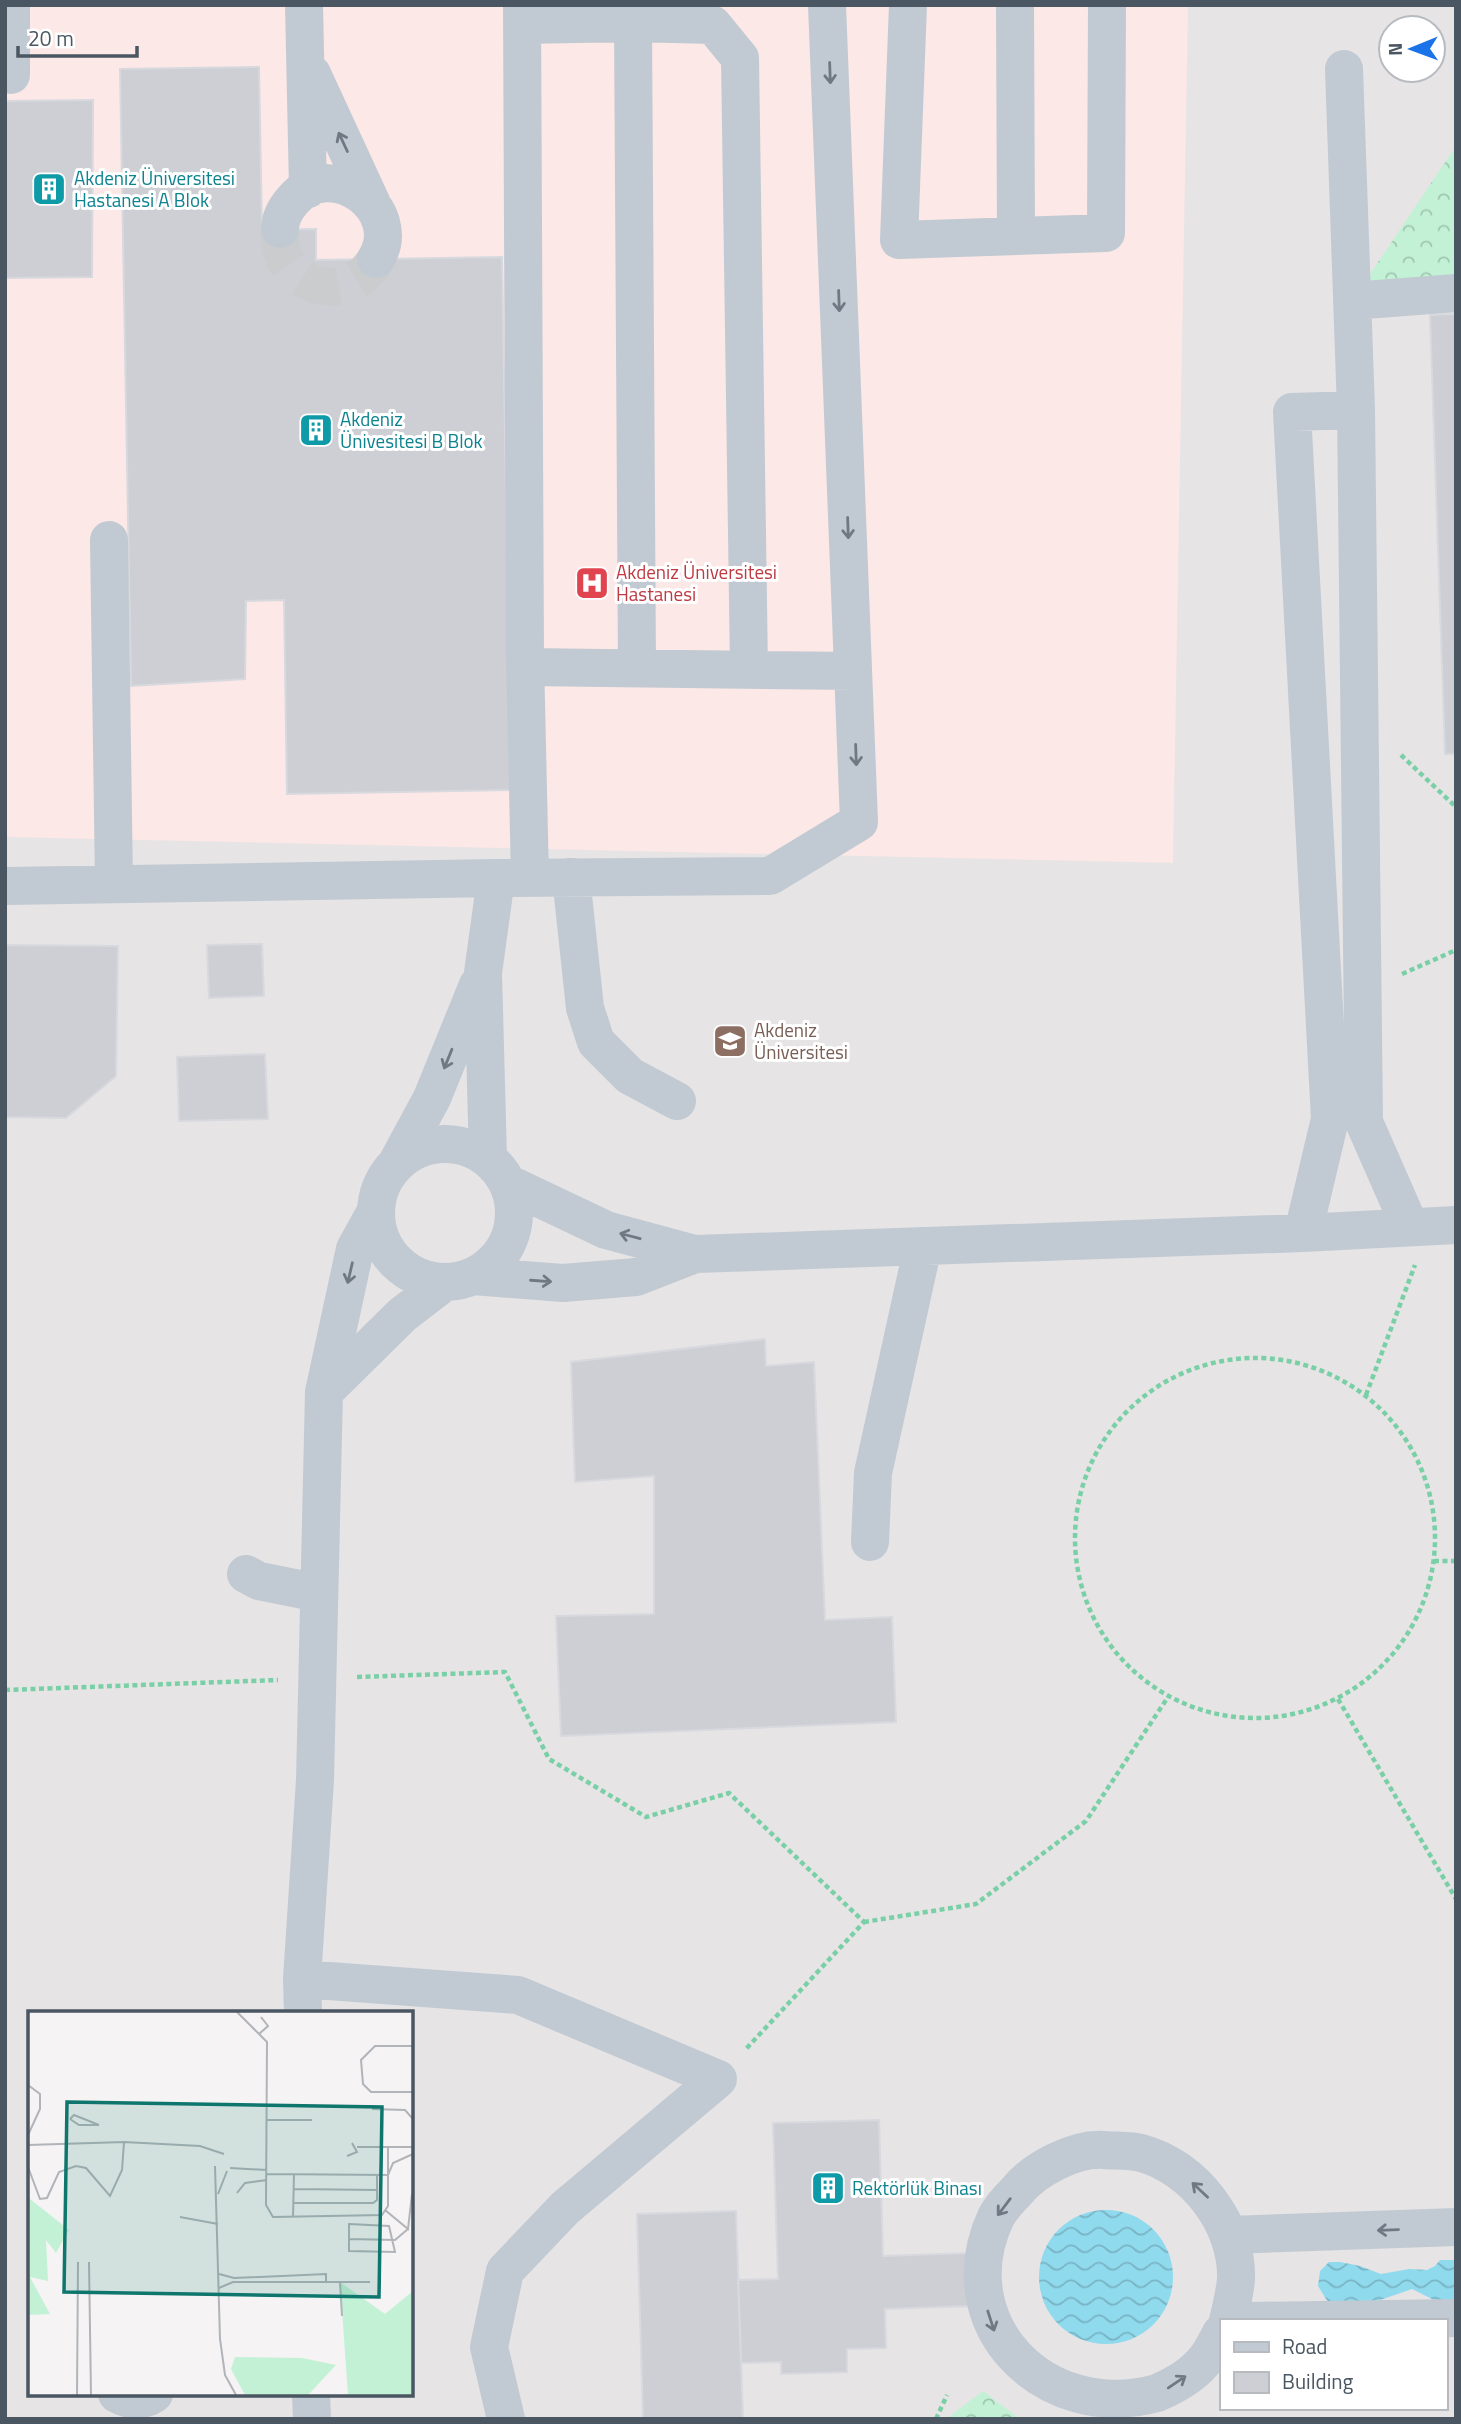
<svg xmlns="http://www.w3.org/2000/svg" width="1461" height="2424" viewBox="0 0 1461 2424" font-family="'Titillium Web',sans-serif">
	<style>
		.education { fill: #e6e4e5; fill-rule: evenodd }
		.medical { fill: #fce8e6 }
		.forest { fill: url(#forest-crowns) }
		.water { fill: url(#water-waves) }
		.building { fill: #cdcfd5; stroke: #d7d9de; stroke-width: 2 }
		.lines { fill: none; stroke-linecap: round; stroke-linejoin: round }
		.minor-tunnel { stroke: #caccce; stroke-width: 38; stroke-dasharray: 38 19; stroke-linecap: butt }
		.path { stroke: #7ad0a6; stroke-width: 4.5; stroke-dasharray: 5 3.5; stroke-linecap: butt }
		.minor { stroke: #c1cad2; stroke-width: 38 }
		.oneway { stroke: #6e7983 }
		.labels { text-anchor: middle; stroke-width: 6; stroke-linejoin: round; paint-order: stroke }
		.culture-label { font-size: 19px; fill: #0d838f; stroke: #fff; text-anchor: start }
		.health-label { font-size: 19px; fill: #be3a42; stroke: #fff; text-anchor: start }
		.education-label { font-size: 19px; fill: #785e54; stroke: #fff; text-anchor: start }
		.inset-road { fill: none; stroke: #b1b4b9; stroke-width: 2 }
		.view { fill: #0f766e; fill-opacity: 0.15; stroke: #0f766e; stroke-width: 3.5 }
		.inset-edge { fill: none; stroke: #4a5661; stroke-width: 3.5 }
	</style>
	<defs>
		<pattern id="forest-crowns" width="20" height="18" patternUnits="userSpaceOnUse" patternTransform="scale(1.75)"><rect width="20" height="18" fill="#c3f1d5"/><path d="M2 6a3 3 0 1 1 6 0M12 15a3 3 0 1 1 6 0" fill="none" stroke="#a0c6b0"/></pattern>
		<pattern id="water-waves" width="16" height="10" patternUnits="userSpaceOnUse" patternTransform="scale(1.75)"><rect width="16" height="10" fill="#90daee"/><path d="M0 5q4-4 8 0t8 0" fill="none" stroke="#78b4c4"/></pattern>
	</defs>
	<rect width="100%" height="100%" fill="#f5f3f3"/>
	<!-- education -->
	<path class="education" d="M 5,5 L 1456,5 L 1456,2419 L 5,2419 ZM 1391,28 L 1433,28 L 1433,70 L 1391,70 ZM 30,2013 L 411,2013 L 411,2394 L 30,2394 ZM 1221,2321 L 1445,2321 L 1445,2408 L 1221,2408 Z"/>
	<!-- medical -->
	<path class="medical" d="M 5,5 L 1188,5 L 1173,863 L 5,837 Z"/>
	<!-- forest -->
	<path class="forest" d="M 1456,146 L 1456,291 L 1352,301 Z
		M 983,2391 L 1020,2419 L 946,2419 Z"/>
	<!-- water -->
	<path class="water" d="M1039 2277a67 67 0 1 1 134 0a67 67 0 1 1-134 0Z
		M 1440,2260 L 1456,2260 L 1456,2304 L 1446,2306 L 1412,2289 L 1360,2307 L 1331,2307 L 1318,2286 L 1320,2271 L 1329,2262 L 1340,2262 L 1360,2266 L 1381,2274 L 1409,2269 L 1427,2270 L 1435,2266 Z"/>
	<!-- building -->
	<path class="building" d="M 259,67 L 262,230 L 316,229 L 316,260 L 502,257 L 511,790 L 287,794 L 284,600 L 246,601 L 245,679 L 131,686 L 120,69 Z
		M 93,100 L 92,277 L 5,278 L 5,101 Z
		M 1456,314 L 1456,754 L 1445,754 L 1430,315 Z
		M 262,944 L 264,996 L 209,998 L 207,945 Z
		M 5,945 L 118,946 L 116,1076 L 66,1118 L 5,1117 Z
		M 265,1054 L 268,1119 L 179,1121 L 177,1057 Z
		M 765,1339 L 766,1366 L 814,1362 L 825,1620 L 892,1617 L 896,1722 L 561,1736 L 556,1616 L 654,1614 L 654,1476 L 575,1482 L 571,1362 Z
		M 879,2120 L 883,2256 L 973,2253 L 975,2306 L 885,2309 L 886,2348 L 847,2349 L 847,2372 L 781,2374 L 781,2362 L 741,2363 L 738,2280 L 778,2279 L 773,2123 Z
		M 736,2211 L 743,2419 L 643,2419 L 637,2214 Z"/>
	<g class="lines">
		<!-- minor-tunnel -->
		<path class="minor-tunnel" d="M 280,229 C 274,287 348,309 376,259"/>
		<!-- path -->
		<path class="path" d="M 1401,755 L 1456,807
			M 1402,974 L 1456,950
			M1075 1538a180 180 0 1 1 360 0a180 180 0 1 1-360 0Z
			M 1366,1395 L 1415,1265
			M 1434,1561 L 1456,1561
			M 357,1677 L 505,1672 L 549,1759 L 646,1817 L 729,1793 L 864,1922 L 745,2050
			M 5,1690 L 278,1680
			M 1338,1699 L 1456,1899
			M 864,1922 L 976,1904 L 1086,1821 L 1168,1697
			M 936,2419 L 947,2395"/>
		<!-- minor -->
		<path class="minor" d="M 304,5 L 308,189
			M 522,5 L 525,658 L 530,878
			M 908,5 L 899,240 L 1106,233 L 1107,5
			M 1015,5 L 1016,235
			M 633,23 L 637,668
			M 522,25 L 633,23 L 713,25 L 740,58 L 749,669
			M 1344,69 L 1356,410 L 1364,1122 L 1410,1227
			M 312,74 L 372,204
			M 11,75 L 11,5
			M 280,229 C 280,218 286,208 293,200 C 331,155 406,209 376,259
			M 1352,301 L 1456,293
			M 109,540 L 114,884
			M 525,667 L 853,671
			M 571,877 L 585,1008 L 596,1042 L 630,1076 L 677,1101
			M 5,886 L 496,878 L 770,876 L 859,822 L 827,5
			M376 1213a69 69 0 1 1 138 0a69 69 0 1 1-138 0Z
			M 488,1158 L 483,973 L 496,878
			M 398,1161 L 432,1098 L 478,985
			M 509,1184 L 606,1230 L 695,1254 L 1303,1233 L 1456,1225
			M 1303,1233 L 1330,1119 L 1292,412 L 1356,410
			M 473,1276 L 563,1283 L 636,1277 L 695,1254
			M 324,1392 L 402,1315 L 445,1282
			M 870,1542 L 873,1473 L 923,1246
			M 246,1574 L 259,1581 L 319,1593
			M 302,1979 L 518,1995 L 718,2079 L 565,2208 L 505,2271 L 489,2347 L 506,2419
			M 303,2013 L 302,1979 L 315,1780 L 324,1392 L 355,1249 L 376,1211
			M 1229,2235 L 1456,2227
			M 1245,2321 L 1456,2318
			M 1221,2333 C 1217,2341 1213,2349 1208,2356 C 1196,2373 1176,2385 1157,2393 C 1045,2424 946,2324 996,2217 C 1001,2208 1009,2199 1016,2192 C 1034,2169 1075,2148 1104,2150 C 1116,2151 1130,2150 1141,2153 C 1194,2167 1238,2224 1236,2279 C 1235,2293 1231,2307 1228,2321
			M 117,2394 C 130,2401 142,2402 154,2394
			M 311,2394 L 312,2419"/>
	</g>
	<!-- one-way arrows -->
	<defs><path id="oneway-shaft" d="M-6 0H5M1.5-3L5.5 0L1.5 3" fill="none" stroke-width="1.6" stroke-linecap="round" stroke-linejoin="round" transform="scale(1.75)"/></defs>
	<g class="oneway">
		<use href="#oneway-shaft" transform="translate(830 73) rotate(88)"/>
		<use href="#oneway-shaft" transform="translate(343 142) rotate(-115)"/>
		<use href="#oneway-shaft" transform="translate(839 301) rotate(88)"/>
		<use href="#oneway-shaft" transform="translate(848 528) rotate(88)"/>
		<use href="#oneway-shaft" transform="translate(856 755) rotate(88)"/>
		<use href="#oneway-shaft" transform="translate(448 1059) rotate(112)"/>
		<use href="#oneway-shaft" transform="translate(630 1236) rotate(-165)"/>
		<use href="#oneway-shaft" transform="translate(350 1273) rotate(103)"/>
		<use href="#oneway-shaft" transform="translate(541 1281) rotate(4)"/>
		<use href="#oneway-shaft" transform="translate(1200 2190) rotate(-137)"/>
		<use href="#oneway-shaft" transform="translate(1004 2207) rotate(127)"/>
		<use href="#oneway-shaft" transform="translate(1388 2230) rotate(178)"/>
		<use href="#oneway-shaft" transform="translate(991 2321) rotate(72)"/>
		<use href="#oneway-shaft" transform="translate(1177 2382) rotate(-34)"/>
	</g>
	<!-- icons -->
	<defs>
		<g id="building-square" transform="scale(1.75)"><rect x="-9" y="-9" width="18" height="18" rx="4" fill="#0f9aa8" stroke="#fff"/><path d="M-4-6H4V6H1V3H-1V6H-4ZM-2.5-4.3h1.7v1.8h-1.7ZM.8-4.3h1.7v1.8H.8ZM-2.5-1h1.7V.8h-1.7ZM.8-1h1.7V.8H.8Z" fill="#fff"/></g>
		<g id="hospital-square" transform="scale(1.75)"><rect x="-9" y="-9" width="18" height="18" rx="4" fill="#e0444e" stroke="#fff"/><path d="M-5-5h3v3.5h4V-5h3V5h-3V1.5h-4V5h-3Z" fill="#fff"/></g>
		<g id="university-square" transform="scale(1.75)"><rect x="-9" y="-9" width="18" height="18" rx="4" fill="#8d6e63" stroke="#fff"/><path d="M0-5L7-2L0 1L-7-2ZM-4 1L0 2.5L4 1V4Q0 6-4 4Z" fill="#fff"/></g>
	</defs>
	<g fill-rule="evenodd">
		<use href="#building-square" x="49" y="189"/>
		<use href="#building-square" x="316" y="430"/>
		<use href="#hospital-square" x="592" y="583"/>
		<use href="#university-square" x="730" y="1041"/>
		<use href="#building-square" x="828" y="2188"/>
	</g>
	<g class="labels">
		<!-- culture labels -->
		<g class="culture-label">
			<text x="74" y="185">Akdeniz Üniversitesi<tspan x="74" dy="22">Hastanesi A Blok</tspan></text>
			<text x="340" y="426">Akdeniz<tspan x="340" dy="22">Ünivesitesi B Blok</tspan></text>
			<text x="852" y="2195">Rektörlük Binası</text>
		</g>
		<!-- health labels -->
		<g class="health-label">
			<text x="616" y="579">Akdeniz Üniversitesi<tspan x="616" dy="22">Hastanesi</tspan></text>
		</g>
		<!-- education labels -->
		<g class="education-label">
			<text x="754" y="1037">Akdeniz<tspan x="754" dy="22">Üniversitesi</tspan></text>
		</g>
	</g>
	<!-- overview -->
	<g transform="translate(28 2011)">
		<rect width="385" height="385" fill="#f5f3f3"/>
		<path d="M 0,180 L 2,188 L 41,219 L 28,242 L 18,229 L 20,270 L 2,266 L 22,303 L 0,304 ZM 312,271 L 357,303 L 385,280 L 385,384 L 320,384 ZM 207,346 L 274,347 L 308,354 L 280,384 L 217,384 L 203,358 Z" fill="#c3f1d5"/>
		<path class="inset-road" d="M 209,1 L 239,31 L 238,194 L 245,206 L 354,204 L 360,195 L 360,164 L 365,152 L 385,143M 231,23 L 240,15 L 233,6M 385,35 L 347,35 L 333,49 L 335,73 L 343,81 L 385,81M 0,74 L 12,83 L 12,98 L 0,124M 344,98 L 377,99 L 385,108M 42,108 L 46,104 L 71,114M 42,108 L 51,114 L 71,114M 239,109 L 284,109M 0,134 L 96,131 L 172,135 L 196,143M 329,136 L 385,136M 319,145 L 329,141 L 324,132M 187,155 L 192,328 L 197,364 L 208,384M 0,156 L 12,188 L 19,187 L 31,161 L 48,155 L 58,157 L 82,185 L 94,159 L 96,131M 202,157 L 239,159M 239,163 L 360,164 L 360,136M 266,178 L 350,179M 209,182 L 217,172 L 239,169M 190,183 L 199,160M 265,192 L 345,192 L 349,189 L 349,164M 357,199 L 380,218 L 384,183M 152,206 L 190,213M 265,206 L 266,163M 321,213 L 361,215 L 367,241 L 321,240 ZM 321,228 L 367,229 L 380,218M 61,251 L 63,384M 191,263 L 206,267 L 298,263 L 298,272M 312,271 L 314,305M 191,277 L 205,271 L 342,271M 49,384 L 50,251"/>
		<path class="view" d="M 39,91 L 354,96 L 351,286 L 36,281 Z"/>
		<rect width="385" height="385" class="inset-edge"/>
	</g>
	<!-- border -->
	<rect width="1461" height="2424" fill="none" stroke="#4a5661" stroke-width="14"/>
	<!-- legend -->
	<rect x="1220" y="2319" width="228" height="91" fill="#ffffff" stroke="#b7bbc0" stroke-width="2"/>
	<rect x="1234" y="2342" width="35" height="10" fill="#c1cad2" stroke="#b7bbc0" stroke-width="2"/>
	<text x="1282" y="2354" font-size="21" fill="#4a5661">Road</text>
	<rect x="1234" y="2372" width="35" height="21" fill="#cdcfd5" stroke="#b7bbc0" stroke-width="2"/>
	<text x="1282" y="2389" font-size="21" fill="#4a5661">Building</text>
	<!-- north arrow -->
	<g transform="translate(1412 49) rotate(269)"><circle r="33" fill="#ffffff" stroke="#b7bbc0" stroke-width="2"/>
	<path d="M0-5L12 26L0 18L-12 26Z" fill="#1a73e8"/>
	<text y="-10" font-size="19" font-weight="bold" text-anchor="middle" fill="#4a5661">N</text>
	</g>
	<!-- scale -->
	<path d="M18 46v10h119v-10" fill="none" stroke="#4a5661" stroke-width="3.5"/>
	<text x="28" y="46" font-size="21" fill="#4a5661" stroke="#ffffff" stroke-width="5" paint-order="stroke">20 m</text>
</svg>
